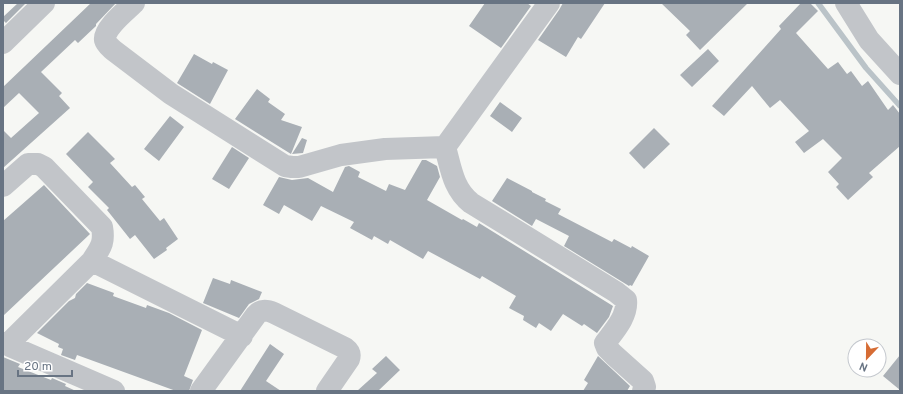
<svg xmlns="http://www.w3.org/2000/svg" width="903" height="394" viewBox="0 0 903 394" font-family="Overpass,sans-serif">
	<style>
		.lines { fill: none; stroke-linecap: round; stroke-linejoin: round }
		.stream { stroke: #bac3c8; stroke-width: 5.5 }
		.building { fill: #a9afb5 }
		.minor { stroke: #c2c5c9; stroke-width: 22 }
	</style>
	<rect width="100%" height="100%" fill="#f6f7f4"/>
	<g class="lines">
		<!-- stream -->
		<path class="stream" d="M 818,3 L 866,68 L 900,106"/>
	</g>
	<!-- building -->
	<path class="building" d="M 18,3 L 26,3 L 6,23 L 3,20 L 3,17 Z
		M 91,3 L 116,3 L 96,24 L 96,26 L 78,43 L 75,40 L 41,72 L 62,93 L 59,96 L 70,108 L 3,168 L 3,130 L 11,138 L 39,113 L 19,93 L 3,108 L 3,87 Z
		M 485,3 L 527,3 L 531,6 L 501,48 L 469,26 Z
		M 563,3 L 605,3 L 581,39 L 578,37 L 566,57 L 538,40 L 559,10 Z
		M 661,3 L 748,3 L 700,50 L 686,35 L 690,31 Z
		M 801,3 L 810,3 L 818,11 L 796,33 L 828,69 L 838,62 L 847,74 L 851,71 L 862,86 L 868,81 L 888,110 L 893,105 L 900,114 L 900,146 L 869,173 L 873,177 L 848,200 L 836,187 L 839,184 L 828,172 L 842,158 L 823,139 L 804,153 L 795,142 L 809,131 L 780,100 L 770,108 L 752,86 L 724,116 L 712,106 L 781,29 L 779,26 Z
		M 708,49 L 719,61 L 692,87 L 680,75 Z
		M 194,54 L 212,64 L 213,62 L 228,70 L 210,104 L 177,83 Z
		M 257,89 L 270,99 L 268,102 L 285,114 L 281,120 L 302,127 L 291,154 L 235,119 Z
		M 500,102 L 522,118 L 512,132 L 490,116 Z
		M 170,116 L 184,127 L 159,161 L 144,149 Z
		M 654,128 L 670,144 L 644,169 L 629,153 Z
		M 88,132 L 115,159 L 110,163 L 132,187 L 135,185 L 145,197 L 142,199 L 160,221 L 164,218 L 178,239 L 166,248 L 167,250 L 154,259 L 135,235 L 130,239 L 107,210 L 109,208 L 88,187 L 93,182 L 66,154 Z
		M 302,138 L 307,140 L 303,153 L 292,154 Z
		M 232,147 L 249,158 L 229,189 L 212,179 Z
		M 422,160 L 426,160 L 437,166 L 440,177 L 427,200 L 462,220 L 463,219 L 477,227 L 479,223 L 613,306 L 609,317 L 597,333 L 584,324 L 582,326 L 563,314 L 551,331 L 539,323 L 536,328 L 523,320 L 524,316 L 509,308 L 516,296 L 482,276 L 480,279 L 428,251 L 423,259 L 390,240 L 388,244 L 374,236 L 372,240 L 350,228 L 354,222 L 321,206 L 312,221 L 284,205 L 279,214 L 263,205 L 279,177 L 292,180 L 308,178 L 333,192 L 345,167 L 349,166 L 360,172 L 358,177 L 386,191 L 389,184 L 405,190 Z
		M 507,178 L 532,191 L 532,192 L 546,199 L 545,201 L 561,209 L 558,214 L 612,242 L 614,239 L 631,248 L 632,246 L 649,256 L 632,286 L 630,285 L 629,286 L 564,246 L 569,236 L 536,219 L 532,226 L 492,201 Z
		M 44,185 L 90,234 L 3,316 L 3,221 Z
		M 213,278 L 230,284 L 231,280 L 262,292 L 259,299 L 249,304 L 239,318 L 203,303 Z
		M 87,283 L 114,293 L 113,296 L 146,308 L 147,305 L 169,313 L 202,330 L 184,376 L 193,380 L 189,391 L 176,391 L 77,355 L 75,360 L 61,355 L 63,349 L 58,347 L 59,344 L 37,333 L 69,301 L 75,298 L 76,294 Z
		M 270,344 L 284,354 L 266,381 L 281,391 L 240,391 Z
		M 900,355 L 900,390 L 883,376 Z
		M 386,356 L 400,370 L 378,391 L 357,391 L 377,373 L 372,369 Z
		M 598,356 L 630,386 L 627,391 L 583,391 L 588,383 L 584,380 Z
		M 3,357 L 20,364 L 18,367 L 51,380 L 52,378 L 66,384 L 65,386 L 76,391 L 3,391 Z"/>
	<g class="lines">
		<!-- minor -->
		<path class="minor" d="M 134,3 C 127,10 103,29 105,40 C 106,44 110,47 113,50 L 171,94 L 285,166 L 292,167 L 299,167 L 341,155 L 385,149 L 445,147
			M 549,3 L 445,147 C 451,168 453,189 471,203 L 616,292 L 626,300 C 628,316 614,331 605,343 L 607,348 L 614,355 L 643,381 L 645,387 L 643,391
			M 846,3 L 869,40 L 900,74
			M 3,43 L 44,3
			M 3,186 L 28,164 L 38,164 L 44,167 L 102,227 C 105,244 100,248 92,261 L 242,336
			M 3,343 L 114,391
			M 7,345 L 92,261
			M 201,391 L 256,315 C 261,309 267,310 274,313 L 345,348 C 349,351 351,353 349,359 L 327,391"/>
	</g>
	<!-- border -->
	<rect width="903" height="394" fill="none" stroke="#687483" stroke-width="8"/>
	<!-- north arrow -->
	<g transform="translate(867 358) rotate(202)"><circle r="19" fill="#ffffff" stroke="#c3c7cd"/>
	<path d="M0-3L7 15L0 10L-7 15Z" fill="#d66c34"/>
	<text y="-6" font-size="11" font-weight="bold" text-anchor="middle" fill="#687483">N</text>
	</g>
	<!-- scale -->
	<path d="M18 370v6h54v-6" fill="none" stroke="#687483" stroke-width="2"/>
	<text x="24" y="370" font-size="12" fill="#687483" stroke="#ffffff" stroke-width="3" paint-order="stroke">20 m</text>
</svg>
